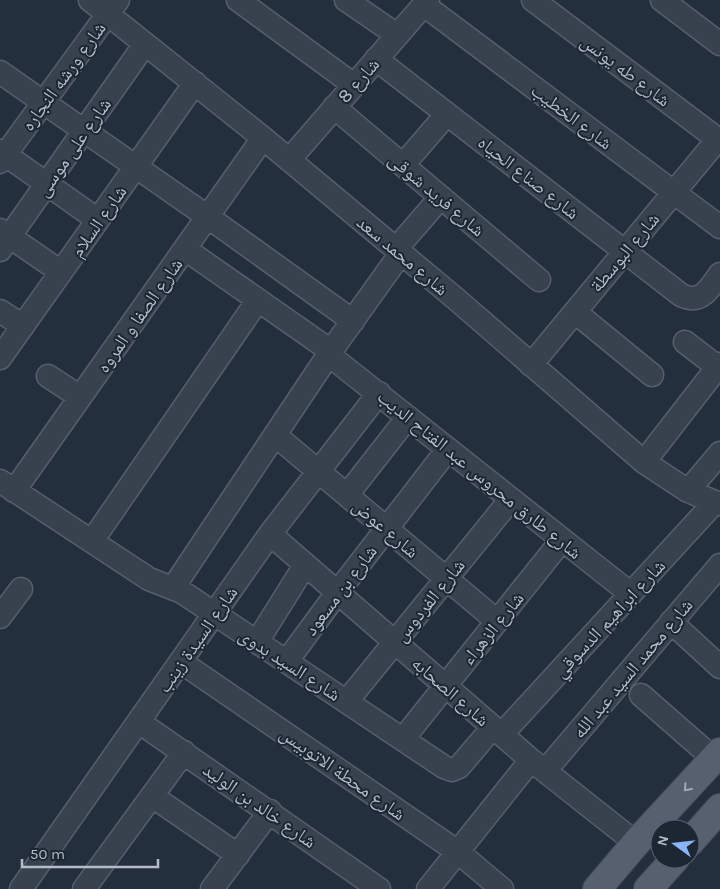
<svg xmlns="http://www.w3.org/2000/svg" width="720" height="889" viewBox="0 0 720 889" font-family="Karla,'Noto Naskh Arabic',sans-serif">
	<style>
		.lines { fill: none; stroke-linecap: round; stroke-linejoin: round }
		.minor-casing { stroke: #565f6c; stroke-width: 25 }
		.major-casing { stroke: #414a57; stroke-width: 30 }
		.minor { stroke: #38414e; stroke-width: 22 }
		.major { stroke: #56606e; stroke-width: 28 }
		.oneway { stroke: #a1aab7 }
		.labels { text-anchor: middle; stroke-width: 4; stroke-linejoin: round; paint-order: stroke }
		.street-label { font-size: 19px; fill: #b4bcc9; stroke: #1d2633 }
	</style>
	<rect width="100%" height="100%" fill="#242f3e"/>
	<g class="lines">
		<!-- minor casing -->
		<g class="minor-casing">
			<path id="minor" d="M 90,0 L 263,138 L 456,299 L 644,462 L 688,491 L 720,504
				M 238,0 L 354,85
				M 346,0 L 397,35
				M 533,0 L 720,141
				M 662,0 L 720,44
				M 424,5 L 720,227
				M 376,59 L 681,295 C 701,305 709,289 720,274
				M 0,72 L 208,217 L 353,321
				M 334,107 L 539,280
				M 0,151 L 98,220
				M 289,160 L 428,0
				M 0,162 L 118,0
				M 403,165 L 447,114
				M 0,230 L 61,272
				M 185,249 L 331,351
				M 396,249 L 441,197
				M 0,250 L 145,44
				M 0,311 L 23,326
				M 575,312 L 652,375
				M 685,342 L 720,369
				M 329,355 L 631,594
				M 0,358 L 195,83
				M 531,365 L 718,139
				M 48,376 L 80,397
				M 275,435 L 497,621
				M 644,462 L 720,364
				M 0,481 L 149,579 L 182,592 L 444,767 L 452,770 L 459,767 L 493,727
				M 14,491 L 263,138
				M 688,491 L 720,453
				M 347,495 L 408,417
				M 270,534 L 531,760 L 636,843
				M 92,541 L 258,300
				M 173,588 L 331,351 L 401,253
				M 0,617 L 21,589
				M 671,622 L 720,667
				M 257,642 L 305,565
				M 287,661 L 337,593 L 448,449
				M 181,662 L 458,852 L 502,889
				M 641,695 L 713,758
				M 347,701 L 511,499
				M 139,722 L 379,889
				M 502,734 L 715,502
				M 403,739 L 562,540
				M 545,771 L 720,565
				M 152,796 L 238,855
				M 21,889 L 270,534 L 379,393
				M 84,889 L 184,752
				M 212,889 L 270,811
				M 428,889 L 531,760"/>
		</g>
		<!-- major casing -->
		<g class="major-casing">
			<path id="major" d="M 690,842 L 720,808
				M 597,889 L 636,843 L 720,752
				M 648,889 L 675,859"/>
		</g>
		<!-- minor -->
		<use href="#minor" class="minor"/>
		<!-- major -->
		<use href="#major" class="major"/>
	</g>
	<!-- one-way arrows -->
	<defs><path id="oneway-chevron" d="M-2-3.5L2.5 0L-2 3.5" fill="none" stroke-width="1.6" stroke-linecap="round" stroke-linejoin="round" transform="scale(1.25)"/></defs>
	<use class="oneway" href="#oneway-chevron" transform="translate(687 788) rotate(132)"/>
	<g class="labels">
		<!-- street labels -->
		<g class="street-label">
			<text transform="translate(626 70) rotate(37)" y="7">شارع طه يونس</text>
			<text transform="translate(63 76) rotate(-54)" y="7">شارع ورشه النجاره</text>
			<text transform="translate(358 80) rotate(-49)" y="7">شارع 8</text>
			<text transform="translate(572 116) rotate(37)" y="7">شارع الخطيب</text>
			<text transform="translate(73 147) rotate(-55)" y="7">شارع على موسى</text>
			<text transform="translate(529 177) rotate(38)" y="7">شارع صناع الحياه</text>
			<text transform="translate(437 194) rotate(40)" y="7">شارع فريد شوقى</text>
			<text transform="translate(98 221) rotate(-55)" y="7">شارع السلام</text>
			<text transform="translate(624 252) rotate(-50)" y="7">شارع البوسطة</text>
			<text transform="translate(403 255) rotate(40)" y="7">شارع محمد سعد</text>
			<text transform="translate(139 315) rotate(-55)" y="7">شارع الصفا و المروه</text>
			<text transform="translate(480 474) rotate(39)" y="7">شارع طارق محروس عبد الفتاح الديب</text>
			<text transform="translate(386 528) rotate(40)" y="7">شارع عوض</text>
			<text transform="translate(340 590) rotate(-53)" y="7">شارع بن مسعود</text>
			<text transform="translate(429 600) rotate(-51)" y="7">شارع الفردوس</text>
			<text transform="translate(609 618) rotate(-47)" y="7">شارع ابراهيم الدسوقي</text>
			<text transform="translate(492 628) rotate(-51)" y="7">شارع الزهراء</text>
			<text transform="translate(197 639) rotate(-55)" y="7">شارع السيدة زينب</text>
			<text transform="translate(290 664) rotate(33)" y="7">شارع السيد بدوى</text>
			<text transform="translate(632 668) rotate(-50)" y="7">شارع محمد السيد عبد الله</text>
			<text transform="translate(451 691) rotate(41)" y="7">شارع الصحابه</text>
			<text transform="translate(343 773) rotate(35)" y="7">شارع محطة الاتوبيس</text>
			<text transform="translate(260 805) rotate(35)" y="7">شارع خالد بن الوليد</text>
		</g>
	</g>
	<!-- north arrow -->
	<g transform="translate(675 844) rotate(285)"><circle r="24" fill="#1d2633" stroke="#59626f"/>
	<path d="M0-4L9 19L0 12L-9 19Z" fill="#8ab4f8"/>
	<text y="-8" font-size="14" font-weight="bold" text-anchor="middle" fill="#b4bcc9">N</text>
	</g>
	<!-- scale -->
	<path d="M22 859v8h136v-8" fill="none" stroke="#b4bcc9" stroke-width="2.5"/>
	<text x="30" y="859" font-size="15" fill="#b4bcc9" stroke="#1d2633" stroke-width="4" paint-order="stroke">50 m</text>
</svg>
